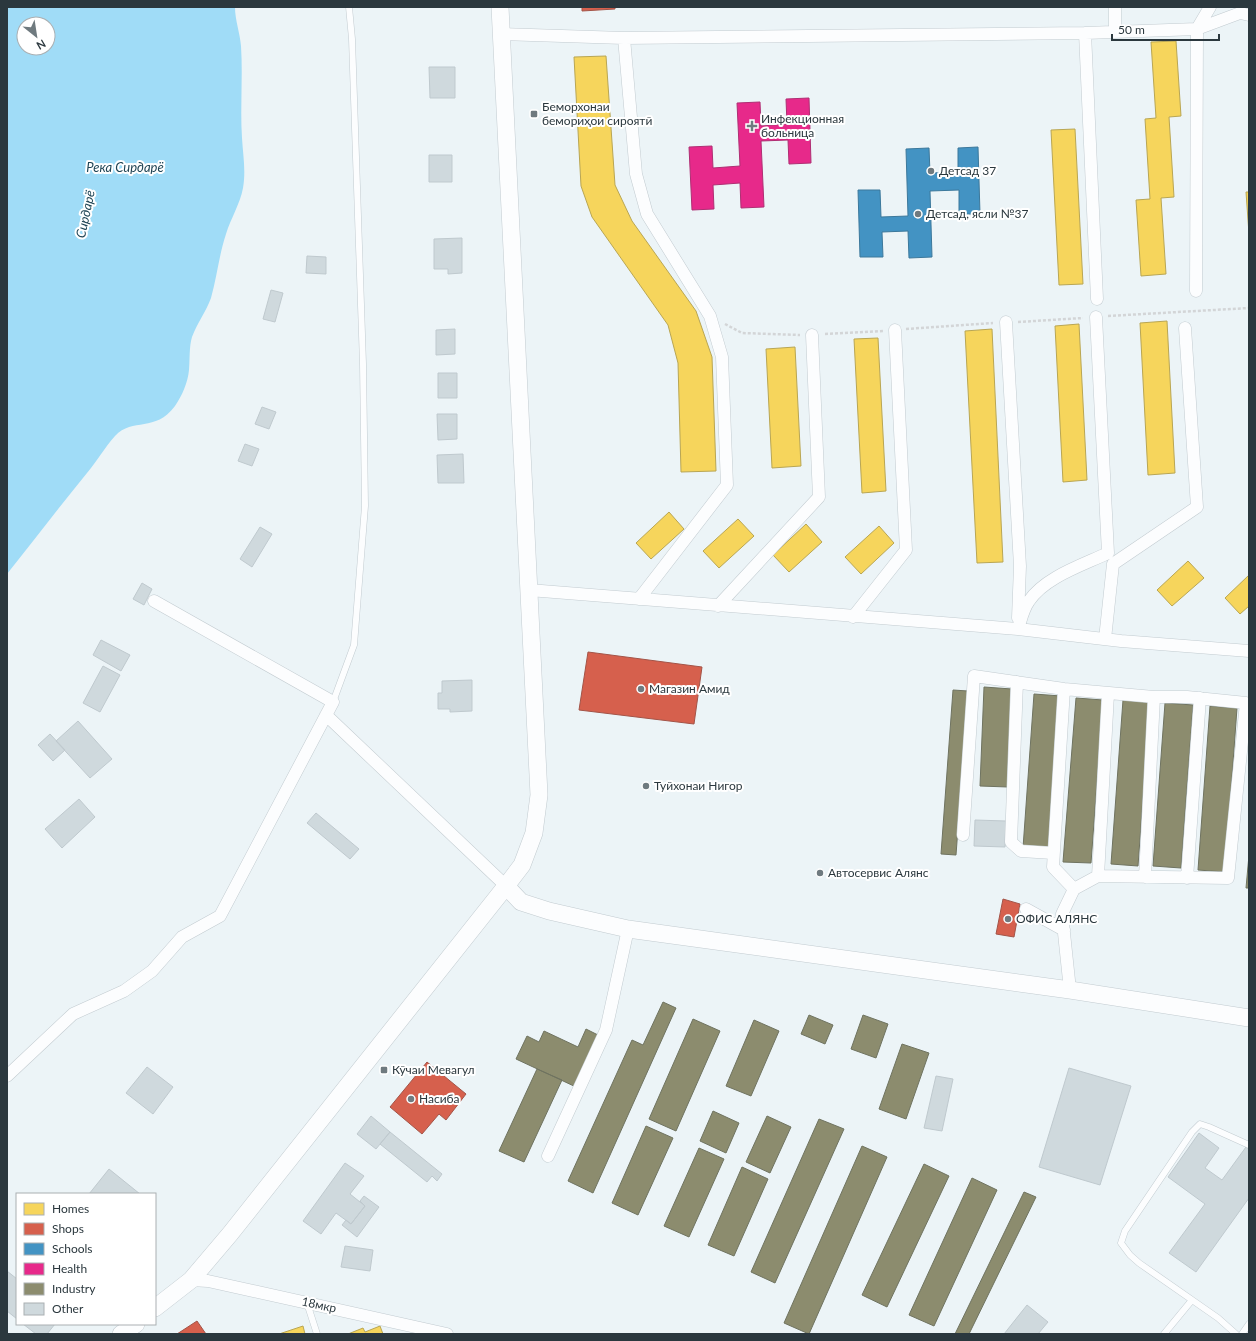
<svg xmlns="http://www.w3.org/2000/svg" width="1256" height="1341" viewBox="0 0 1256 1341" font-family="Lato,sans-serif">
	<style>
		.water { fill: #a0dcf7; fill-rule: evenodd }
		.homes { fill: #f6d55c; stroke: #b9a653 }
		.shops { fill: #d6604d; stroke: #a35448 }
		.schools { fill: #4393c3; stroke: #3c789b }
		.health { fill: #e7298a; stroke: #af2e73 }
		.industry { fill: #8c8c6e; stroke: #6f7360 }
		.building { fill: #cfd9dd; stroke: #bfc9ce }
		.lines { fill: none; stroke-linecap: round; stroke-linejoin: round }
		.lane-casing { stroke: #c2cbd0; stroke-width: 7 }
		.street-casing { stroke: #c2cbd0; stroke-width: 13 }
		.secondary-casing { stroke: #c2cbd0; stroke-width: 18 }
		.path { stroke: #d3d5d7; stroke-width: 2.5; stroke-dasharray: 3 2; stroke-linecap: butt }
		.lane { stroke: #fcfdfe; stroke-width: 6 }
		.street { stroke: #fcfdfe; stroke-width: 12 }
		.secondary { stroke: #fcfdfe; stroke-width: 17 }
		.poi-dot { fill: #6f7a7f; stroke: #fff; stroke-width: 1.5 }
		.labels { text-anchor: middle; stroke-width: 4; stroke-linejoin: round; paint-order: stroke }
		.poi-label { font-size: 12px; fill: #2b383e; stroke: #fff; text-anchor: start }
		.street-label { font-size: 12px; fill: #2b383e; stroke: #fff }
		.water-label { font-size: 13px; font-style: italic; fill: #1f4454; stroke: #fff }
	</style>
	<rect width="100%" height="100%" fill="#ecf4f7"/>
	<!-- water -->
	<path class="water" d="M 7,7 L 235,7 C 235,20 240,33 241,46 C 243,77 240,108 242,138 C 243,155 246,171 243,188 C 240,204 231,218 226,234 C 219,255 217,277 211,298 C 206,312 197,323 192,337 C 189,347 190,359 189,370 C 188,382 182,396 175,406 C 155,433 133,417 115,436 C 105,447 97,461 87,473 C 60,506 34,540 7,574 ZM 24,24 L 48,24 L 48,48 L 24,48 Z"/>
	<!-- homes -->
	<path class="homes" d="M 1176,41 L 1181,116 L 1169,117 L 1174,197 L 1161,198 L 1166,274 L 1141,276 L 1136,200 L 1150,199 L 1145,119 L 1156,118 L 1151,42 Z
		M 606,56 L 615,185 L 632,221 L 696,311 L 712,357 L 716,471 L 681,472 L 678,363 L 668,325 L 592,217 L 581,186 L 574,57 Z
		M 1075,129 L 1083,284 L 1059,285 L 1051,130 Z
		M 1246,192 L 1249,192 L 1249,234 Z
		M 1167,321 L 1175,473 L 1148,475 L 1140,323 Z
		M 1079,324 L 1087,480 L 1063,482 L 1055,326 Z
		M 992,329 L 1003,562 L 977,563 L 965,331 Z
		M 878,338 L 886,491 L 862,493 L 854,339 Z
		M 795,347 L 801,466 L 772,468 L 766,349 Z
		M 669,512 L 684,529 L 651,559 L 636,543 Z
		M 738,519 L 754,536 L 719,568 L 703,551 Z
		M 806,524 L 822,542 L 789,572 L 773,555 Z
		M 879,526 L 894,543 L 861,574 L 845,557 Z
		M 1188,561 L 1204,578 L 1172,606 L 1157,590 Z
		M 1249,575 L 1249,606 L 1240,614 L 1225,598 Z
		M 303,1326 L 305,1334 L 279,1334 Z
		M 380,1326 L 383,1334 L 348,1334 L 363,1328 L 365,1332 Z"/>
	<!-- shops -->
	<path class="shops" d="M 582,7 L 615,7 L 615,9 L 582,11 Z
		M 588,652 L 702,667 L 694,724 L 579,710 Z
		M 1003,899 L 1020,904 L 1014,937 L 996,934 Z
		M 427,1062 L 466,1094 L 446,1120 L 439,1114 L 422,1134 L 390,1107 Z
		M 197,1321 L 206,1334 L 177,1334 Z"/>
	<!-- schools -->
	<path class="schools" d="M 978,147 L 980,214 L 959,214 L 959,190 L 930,191 L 932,257 L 909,258 L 908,231 L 882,232 L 883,257 L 860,257 L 858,190 L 880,190 L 881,217 L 908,216 L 906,149 L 929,148 L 930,173 L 958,172 L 958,148 Z"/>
	<!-- health -->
	<path class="health" d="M 809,98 L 811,163 L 789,164 L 788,140 L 761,141 L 764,207 L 741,208 L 740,183 L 713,185 L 714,209 L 692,210 L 689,147 L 712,146 L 713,168 L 740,166 L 737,103 L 760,102 L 761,126 L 787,124 L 786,99 Z"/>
	<!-- industry -->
	<path class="industry" d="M 984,687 L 1012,689 L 1008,787 L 980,786 Z
		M 953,690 L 968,691 L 956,855 L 941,854 Z
		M 1034,694 L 1061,696 L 1050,850 L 1023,848 Z
		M 1076,698 L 1103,700 L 1091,863 L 1063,862 Z
		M 1123,700 L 1150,702 L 1138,866 L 1111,864 Z
		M 1165,703 L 1193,705 L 1181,868 L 1153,866 Z
		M 1210,706 L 1237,708 L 1225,872 L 1198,870 Z
		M 1249,855 L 1249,888 L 1246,888 Z
		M 663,1002 L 676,1008 L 593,1193 L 568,1181 L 632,1040 L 643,1045 Z
		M 809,1015 L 833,1025 L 825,1044 L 801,1034 Z
		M 863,1015 L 888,1024 L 876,1058 L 851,1049 Z
		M 693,1019 L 720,1031 L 676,1131 L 649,1119 Z
		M 754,1020 L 779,1031 L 751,1096 L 726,1086 Z
		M 586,1029 L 600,1036 L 576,1087 L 516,1059 L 527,1036 L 539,1042 L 544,1031 L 578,1047 Z
		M 902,1044 L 929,1053 L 906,1119 L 879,1109 Z
		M 537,1069 L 562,1080 L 524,1162 L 499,1151 Z
		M 713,1111 L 739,1123 L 726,1153 L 700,1141 Z
		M 767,1116 L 791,1127 L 770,1173 L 746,1162 Z
		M 819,1119 L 844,1129 L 775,1283 L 751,1272 Z
		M 646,1126 L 673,1138 L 638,1215 L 612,1203 Z
		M 862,1146 L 887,1157 L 809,1334 L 784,1323 Z
		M 699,1148 L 724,1159 L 689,1237 L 664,1226 Z
		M 924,1164 L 949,1176 L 887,1307 L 862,1295 Z
		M 742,1167 L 768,1179 L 734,1256 L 708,1245 Z
		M 972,1178 L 997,1190 L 934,1326 L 909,1315 Z
		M 1024,1192 L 1036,1197 L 969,1334 L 955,1334 Z"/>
	<!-- building -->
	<path class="building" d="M 429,67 L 455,67 L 455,98 L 430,98 Z
		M 429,155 L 452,155 L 452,182 L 429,182 Z
		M 462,238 L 462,273 L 448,274 L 448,269 L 434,269 L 434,239 Z
		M 307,256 L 326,257 L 326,274 L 306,273 Z
		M 271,290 L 283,293 L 275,322 L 263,319 Z
		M 455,329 L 455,354 L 436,355 L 436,330 Z
		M 438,373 L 457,373 L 457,398 L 438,398 Z
		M 262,407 L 276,412 L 269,429 L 255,424 Z
		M 437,414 L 457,414 L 457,439 L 438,440 Z
		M 245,444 L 259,449 L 252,466 L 238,461 Z
		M 463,454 L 464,483 L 438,483 L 437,455 Z
		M 260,527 L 272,534 L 252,567 L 240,559 Z
		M 142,583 L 152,589 L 144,605 L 133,599 Z
		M 101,640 L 130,655 L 121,671 L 93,655 Z
		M 103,666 L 120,675 L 100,712 L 83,703 Z
		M 472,680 L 472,711 L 450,712 L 450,709 L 438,709 L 438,693 L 442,693 L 442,681 Z
		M 78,721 L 112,759 L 90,778 L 56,741 Z
		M 50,734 L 65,750 L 53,761 L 38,745 Z
		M 79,799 L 95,817 L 62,848 L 45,829 Z
		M 316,813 L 359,849 L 350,859 L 307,823 Z
		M 975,820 L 1006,821 L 1005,847 L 974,846 Z
		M 147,1067 L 173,1087 L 153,1114 L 126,1093 Z
		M 1069,1068 L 1131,1086 L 1100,1185 L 1039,1167 Z
		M 936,1076 L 953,1079 L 942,1131 L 924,1128 Z
		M 371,1116 L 390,1132 L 376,1149 L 357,1134 Z
		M 390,1132 L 442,1174 L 437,1181 L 432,1176 L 427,1182 L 380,1144 Z
		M 1199,1133 L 1219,1148 L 1205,1168 L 1222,1180 L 1246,1147 L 1249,1149 L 1249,1198 L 1196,1272 L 1169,1253 L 1205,1204 L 1168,1177 Z
		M 345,1163 L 364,1176 L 350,1194 L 365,1206 L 351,1224 L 336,1213 L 321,1234 L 303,1221 Z
		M 109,1169 L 140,1194 L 89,1194 Z
		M 364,1196 L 379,1207 L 357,1237 L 342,1225 L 346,1220 L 351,1224 L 365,1206 L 360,1201 Z
		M 345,1246 L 373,1250 L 370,1271 L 341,1267 Z
		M 7,1271 L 17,1279 L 17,1319 L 7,1311 Z
		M 1027,1305 L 1048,1322 L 1038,1334 L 1004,1334 Z
		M 23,1324 L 55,1324 L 47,1334 L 36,1334 Z"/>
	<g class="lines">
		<!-- lane casing -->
		<g class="lane-casing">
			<path id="lane" d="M 333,702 L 354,645 L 365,506 L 363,364 L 352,39 L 349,7
				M 307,1303 L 317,1334
				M 1164,1334 L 1192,1300
				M 1236,1334 L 1218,1318 L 1139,1263 L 1130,1255 L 1121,1243 L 1125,1231 L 1192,1132 L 1200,1124 L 1209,1127 L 1249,1145
				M 1242,1334 L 1249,1324"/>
		</g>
		<!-- street casing -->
		<g class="street-casing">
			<path id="street" d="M 1115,7 L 1115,32
				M 1085,33 L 1097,299
				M 501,34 L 624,38 L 1085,33 L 1197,29 L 1240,13 L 1249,15
				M 624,38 L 636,174 L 647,214 L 710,316 L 722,357 L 727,485 L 639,599
				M 1196,291 L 1197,29 L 1210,7
				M 1006,322 L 1020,566 L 1018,618
				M 529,590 L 1018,629 L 1121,641 L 1249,651
				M 718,606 L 819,497 L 812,335
				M 853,617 L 906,550 L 895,330
				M 1018,629 C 1021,620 1023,609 1029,601 C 1045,577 1083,565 1108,553 L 1096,317
				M 1105,639 L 1113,564 L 1197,507 L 1185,328
				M 1017,682 L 1011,842 L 1021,851 L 1053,853
				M 1064,689 L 1053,867 L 1074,889
				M 326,715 L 506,886
				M 963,835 L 974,676 L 1064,689 L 1154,697 L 1187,697 L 1246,703 L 1228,878 L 1098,876
				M 1145,877 L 1154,697
				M 1187,878 L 1200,698
				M 1026,909 L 1064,930
				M 1070,990 L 1062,914 L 1074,889 L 1098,876 L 1108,694
				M 7,1076 L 73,1014 L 124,991 L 152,971 L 182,937 L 220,916 L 333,702 L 154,601
				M 548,1156 L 606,1030 L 628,929
				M 191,1280 L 208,1281 L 447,1334"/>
		</g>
		<!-- secondary casing -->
		<g class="secondary-casing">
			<path id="secondary" d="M 506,886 L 521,902 L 549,911 L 628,929 L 1070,990 L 1249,1018
				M 155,1308 L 191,1280 L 230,1234 L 506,886 L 522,865 L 534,833 L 539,795 L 500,7
				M 121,1334 L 136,1324"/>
		</g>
		<!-- path -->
		<path class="path" d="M 1108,316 L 1249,308
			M 1018,322 L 1083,318
			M 725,324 L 742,333 L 800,335
			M 906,329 L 993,323
			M 825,334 L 884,331"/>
		<!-- lane -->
		<use href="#lane" class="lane"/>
		<!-- street -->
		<use href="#street" class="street"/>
		<!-- secondary -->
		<use href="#secondary" class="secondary"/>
	</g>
	<!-- markers -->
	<g class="poi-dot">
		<rect x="530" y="110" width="8" height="8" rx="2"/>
		<path d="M750 120h4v4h4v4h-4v4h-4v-4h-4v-4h4z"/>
		<circle cx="931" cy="171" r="4"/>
		<circle cx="918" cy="214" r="4"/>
		<circle cx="641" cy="689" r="4"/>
		<circle cx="646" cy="786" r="4"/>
		<circle cx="820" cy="873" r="4"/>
		<circle cx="1008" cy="919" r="4"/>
		<rect x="380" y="1066" width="8" height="8" rx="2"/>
		<circle cx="411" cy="1099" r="4"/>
	</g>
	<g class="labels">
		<!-- poi labels -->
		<g class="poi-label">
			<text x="542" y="111">Беморхонаи<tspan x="542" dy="14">бемориҳои сироятӣ</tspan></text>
			<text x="761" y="123">Инфекционная<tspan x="761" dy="14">больница</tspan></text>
			<text x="939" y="175">Детсад 37</text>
			<text x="926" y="218">Детсад, ясли №37</text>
			<text x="649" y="693">Магазин Амид</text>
			<text x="654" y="790">Туйхонаи Нигор</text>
			<text x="828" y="877">Автосервис Алянс</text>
			<text x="1016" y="923">ОФИС АЛЯНС</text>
			<text x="392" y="1074">Кӯчаи Мевагул</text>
			<text x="419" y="1103">Насиба</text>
		</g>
		<!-- street labels -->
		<g class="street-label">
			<text transform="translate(319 1305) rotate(12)" y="4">18мкр</text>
		</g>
		<!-- water labels -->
		<g class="water-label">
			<text x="125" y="172">Река Сирдарё</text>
			<text transform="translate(85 214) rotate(-78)" y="5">Сирдарё</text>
		</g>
	</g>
	<!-- border -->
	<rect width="1256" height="1341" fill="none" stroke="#2b383e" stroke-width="16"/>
	<!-- legend -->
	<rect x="16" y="1193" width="140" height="132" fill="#ffffff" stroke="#aaafb2"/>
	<rect x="24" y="1203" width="20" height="12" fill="#f6d55c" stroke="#aaafb2"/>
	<text x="52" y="1213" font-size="12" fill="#2b383e">Homes</text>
	<rect x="24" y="1223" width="20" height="12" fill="#d6604d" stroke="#aaafb2"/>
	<text x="52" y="1233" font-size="12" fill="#2b383e">Shops</text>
	<rect x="24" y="1243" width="20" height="12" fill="#4393c3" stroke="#aaafb2"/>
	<text x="52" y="1253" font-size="12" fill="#2b383e">Schools</text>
	<rect x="24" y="1263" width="20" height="12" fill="#e7298a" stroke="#aaafb2"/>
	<text x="52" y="1273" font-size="12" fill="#2b383e">Health</text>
	<rect x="24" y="1283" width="20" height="12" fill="#8c8c6e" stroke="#aaafb2"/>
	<text x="52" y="1293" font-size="12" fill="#2b383e">Industry</text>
	<rect x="24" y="1303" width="20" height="12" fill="#cfd9dd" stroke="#aaafb2"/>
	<text x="52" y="1313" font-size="12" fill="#2b383e">Other</text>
	<!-- north arrow -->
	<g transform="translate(36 36) rotate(150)"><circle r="19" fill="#ffffff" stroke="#aaafb2"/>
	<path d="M0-3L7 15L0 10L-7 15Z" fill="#6f7a7f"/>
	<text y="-6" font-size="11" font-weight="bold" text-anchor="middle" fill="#2b383e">N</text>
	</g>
	<!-- scale -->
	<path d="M1112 34v6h107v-6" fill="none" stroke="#2b383e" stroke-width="2"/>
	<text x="1118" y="34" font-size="12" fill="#2b383e" stroke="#ffffff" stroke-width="3" paint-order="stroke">50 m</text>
</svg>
